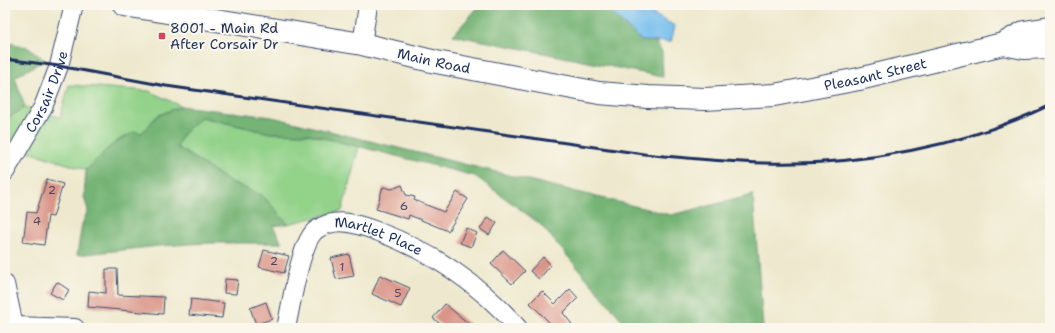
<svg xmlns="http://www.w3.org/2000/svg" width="1055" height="333" viewBox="0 0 1055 333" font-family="'Shantell Sans',sans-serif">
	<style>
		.green { fill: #92d289; stroke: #568074 }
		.forest { fill: #75b475; stroke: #48726a }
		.water { fill: #75beed; stroke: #4876a6 }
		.building { fill: #da9589 }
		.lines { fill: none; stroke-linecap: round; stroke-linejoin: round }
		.minor-casing { stroke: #3b4b6f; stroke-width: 20 }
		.major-casing { stroke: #3b4b6f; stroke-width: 24 }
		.minor { stroke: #fff; stroke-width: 18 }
		.major { stroke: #fff; stroke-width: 22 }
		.rail { stroke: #1b2f5e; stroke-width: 3 }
		.poi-dot { fill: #d1495b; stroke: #fbf7ec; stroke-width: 1.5 }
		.labels { text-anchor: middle; stroke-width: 4; stroke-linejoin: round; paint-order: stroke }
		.number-label { font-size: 12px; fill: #4b4869 }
		.poi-label { font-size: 14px; fill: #1b2f5e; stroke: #fbf7ec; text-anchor: start }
		.street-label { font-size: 14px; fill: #1b2f5e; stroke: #fbf7ec }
	</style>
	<rect width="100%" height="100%" fill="#fbf7ec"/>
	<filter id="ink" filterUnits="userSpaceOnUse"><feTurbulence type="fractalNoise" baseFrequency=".025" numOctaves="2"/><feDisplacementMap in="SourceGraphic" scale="8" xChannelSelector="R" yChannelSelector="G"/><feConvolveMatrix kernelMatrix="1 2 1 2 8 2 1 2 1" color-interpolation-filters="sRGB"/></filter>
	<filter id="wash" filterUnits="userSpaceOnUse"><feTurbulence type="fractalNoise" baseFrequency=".012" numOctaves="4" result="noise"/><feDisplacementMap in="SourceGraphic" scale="16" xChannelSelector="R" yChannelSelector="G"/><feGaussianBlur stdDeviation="0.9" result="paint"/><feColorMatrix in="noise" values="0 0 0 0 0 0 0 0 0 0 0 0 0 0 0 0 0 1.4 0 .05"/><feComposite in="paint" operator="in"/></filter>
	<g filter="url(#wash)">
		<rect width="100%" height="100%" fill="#eee9ce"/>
		<!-- green -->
		<path class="green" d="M 69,85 L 149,91 L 181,106 L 157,116 L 142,133 L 106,150 L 86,170 L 20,149 L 5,149 L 5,120 L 25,107 L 60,117 Z
			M 201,117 L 270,133 L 309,134 L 359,147 L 342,211 L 288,224 L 263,196 L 227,180 L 177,147 L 183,134 Z"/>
		<!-- forest -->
		<path class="forest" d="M 480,5 L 606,5 L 609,11 L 642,41 L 656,42 L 662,52 L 663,77 L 453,35 Z
			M 5,42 L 27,47 L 45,60 L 15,77 L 25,107 L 5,120 Z
			M 181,106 L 272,117 L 671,215 L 753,195 L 763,328 L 629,328 L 540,224 L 475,176 L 309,134 L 270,133 L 201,117 L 183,134 L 177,147 L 227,180 L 263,196 L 288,224 L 273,226 L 282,243 L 208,243 L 159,246 L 77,255 L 82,224 L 88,210 L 84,197 L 86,170 L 106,150 L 117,141 L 134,132 L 142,133 L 157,116 Z"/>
		<!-- water -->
		<path class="water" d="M 606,5 L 642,5 L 645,10 L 675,26 L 671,42 L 642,41 L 609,11 Z"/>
		<g id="blocks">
			<!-- building -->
			<path class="building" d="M 47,179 L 63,184 L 53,217 L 48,216 L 44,245 L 23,242 L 27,212 L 36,213 Z
				M 402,185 L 406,195 L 415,197 L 414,200 L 444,212 L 457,192 L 468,199 L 448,231 L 409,215 L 408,219 L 376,209 L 383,187 L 392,189 Z
				M 488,217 L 497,223 L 489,235 L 480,229 Z
				M 466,228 L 477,233 L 471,247 L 460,243 Z
				M 264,250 L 289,256 L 284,273 L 259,267 Z
				M 503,250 L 525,271 L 512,284 L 491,264 Z
				M 349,254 L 354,276 L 336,279 L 331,258 Z
				M 543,257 L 551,265 L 539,279 L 530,271 Z
				M 106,269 L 117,269 L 118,295 L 164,297 L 163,314 L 88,307 L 89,291 L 106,293 Z
				M 380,275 L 410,288 L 401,307 L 372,294 Z
				M 225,279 L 238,280 L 236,294 L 224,293 Z
				M 57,282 L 69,290 L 63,300 L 50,293 Z
				M 570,289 L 578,298 L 563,313 L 575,328 L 555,328 L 530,303 L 542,291 L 555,304 Z
				M 191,299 L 224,303 L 222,318 L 189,315 Z
				M 266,302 L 272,319 L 256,324 L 250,308 Z
				M 445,304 L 474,328 L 445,328 L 433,318 Z"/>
		</g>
	</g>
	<g filter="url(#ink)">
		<use href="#blocks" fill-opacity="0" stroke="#3b4b6f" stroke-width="1"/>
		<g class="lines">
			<!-- minor casing -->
			<g class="minor-casing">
				<g id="minor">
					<path d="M 362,44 L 368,5"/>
					<path id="s1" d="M 5,172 L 43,107 L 59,66 L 74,5"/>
					<path d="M 5,284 L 14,326"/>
					<path d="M 5,327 L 14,326 L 75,328"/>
					<path id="s2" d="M 286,328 C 291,307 300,242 316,230 C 336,216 358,224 379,232 C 432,252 481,285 518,328"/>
				</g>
			</g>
			<!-- major casing -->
			<g class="major-casing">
				<g id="major">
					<path id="s3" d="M 124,5 L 362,44 L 436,62 L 599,93 L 648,97 L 705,99 L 774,95 L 859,79 L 1003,44 L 1024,32 L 1050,28"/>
					<path d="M 1003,44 L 1024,48 L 1050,47"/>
				</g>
			</g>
			<!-- minor -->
			<use href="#minor" class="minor"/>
			<!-- major -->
			<use href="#major" class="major"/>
			<!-- rail -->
			<path class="rail" d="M 5,59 L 59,66 L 166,86 L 644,154 C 684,158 724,162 765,163 C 859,166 965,146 1050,105"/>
		</g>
	</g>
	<!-- markers -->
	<rect class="poi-dot" x="158" y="32" width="8" height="8" rx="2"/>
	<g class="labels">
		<!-- number labels -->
		<g class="number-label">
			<text x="52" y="194">2</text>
			<text x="404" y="210">6</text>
			<text x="37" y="225">4</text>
			<text x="274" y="265">2</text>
			<text x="342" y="271">1</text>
			<text x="398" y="297">5</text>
		</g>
		<!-- poi labels -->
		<g class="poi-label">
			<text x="170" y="33">8001 - Main Rd<tspan x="170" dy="16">After Corsair Dr</tspan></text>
		</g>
		<!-- street labels -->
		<g class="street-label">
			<text dy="5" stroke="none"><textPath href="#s3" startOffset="315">Main Road</textPath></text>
			<text dy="5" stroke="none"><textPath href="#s3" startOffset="762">Pleasant Street</textPath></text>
			<text dy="5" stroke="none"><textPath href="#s1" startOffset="91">Corsair Drive</textPath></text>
			<text dy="5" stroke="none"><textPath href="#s2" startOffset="170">Martlet Place</textPath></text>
		</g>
	</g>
	<!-- margin -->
	<rect width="1055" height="333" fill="none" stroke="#fbf7ec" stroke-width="20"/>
</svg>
